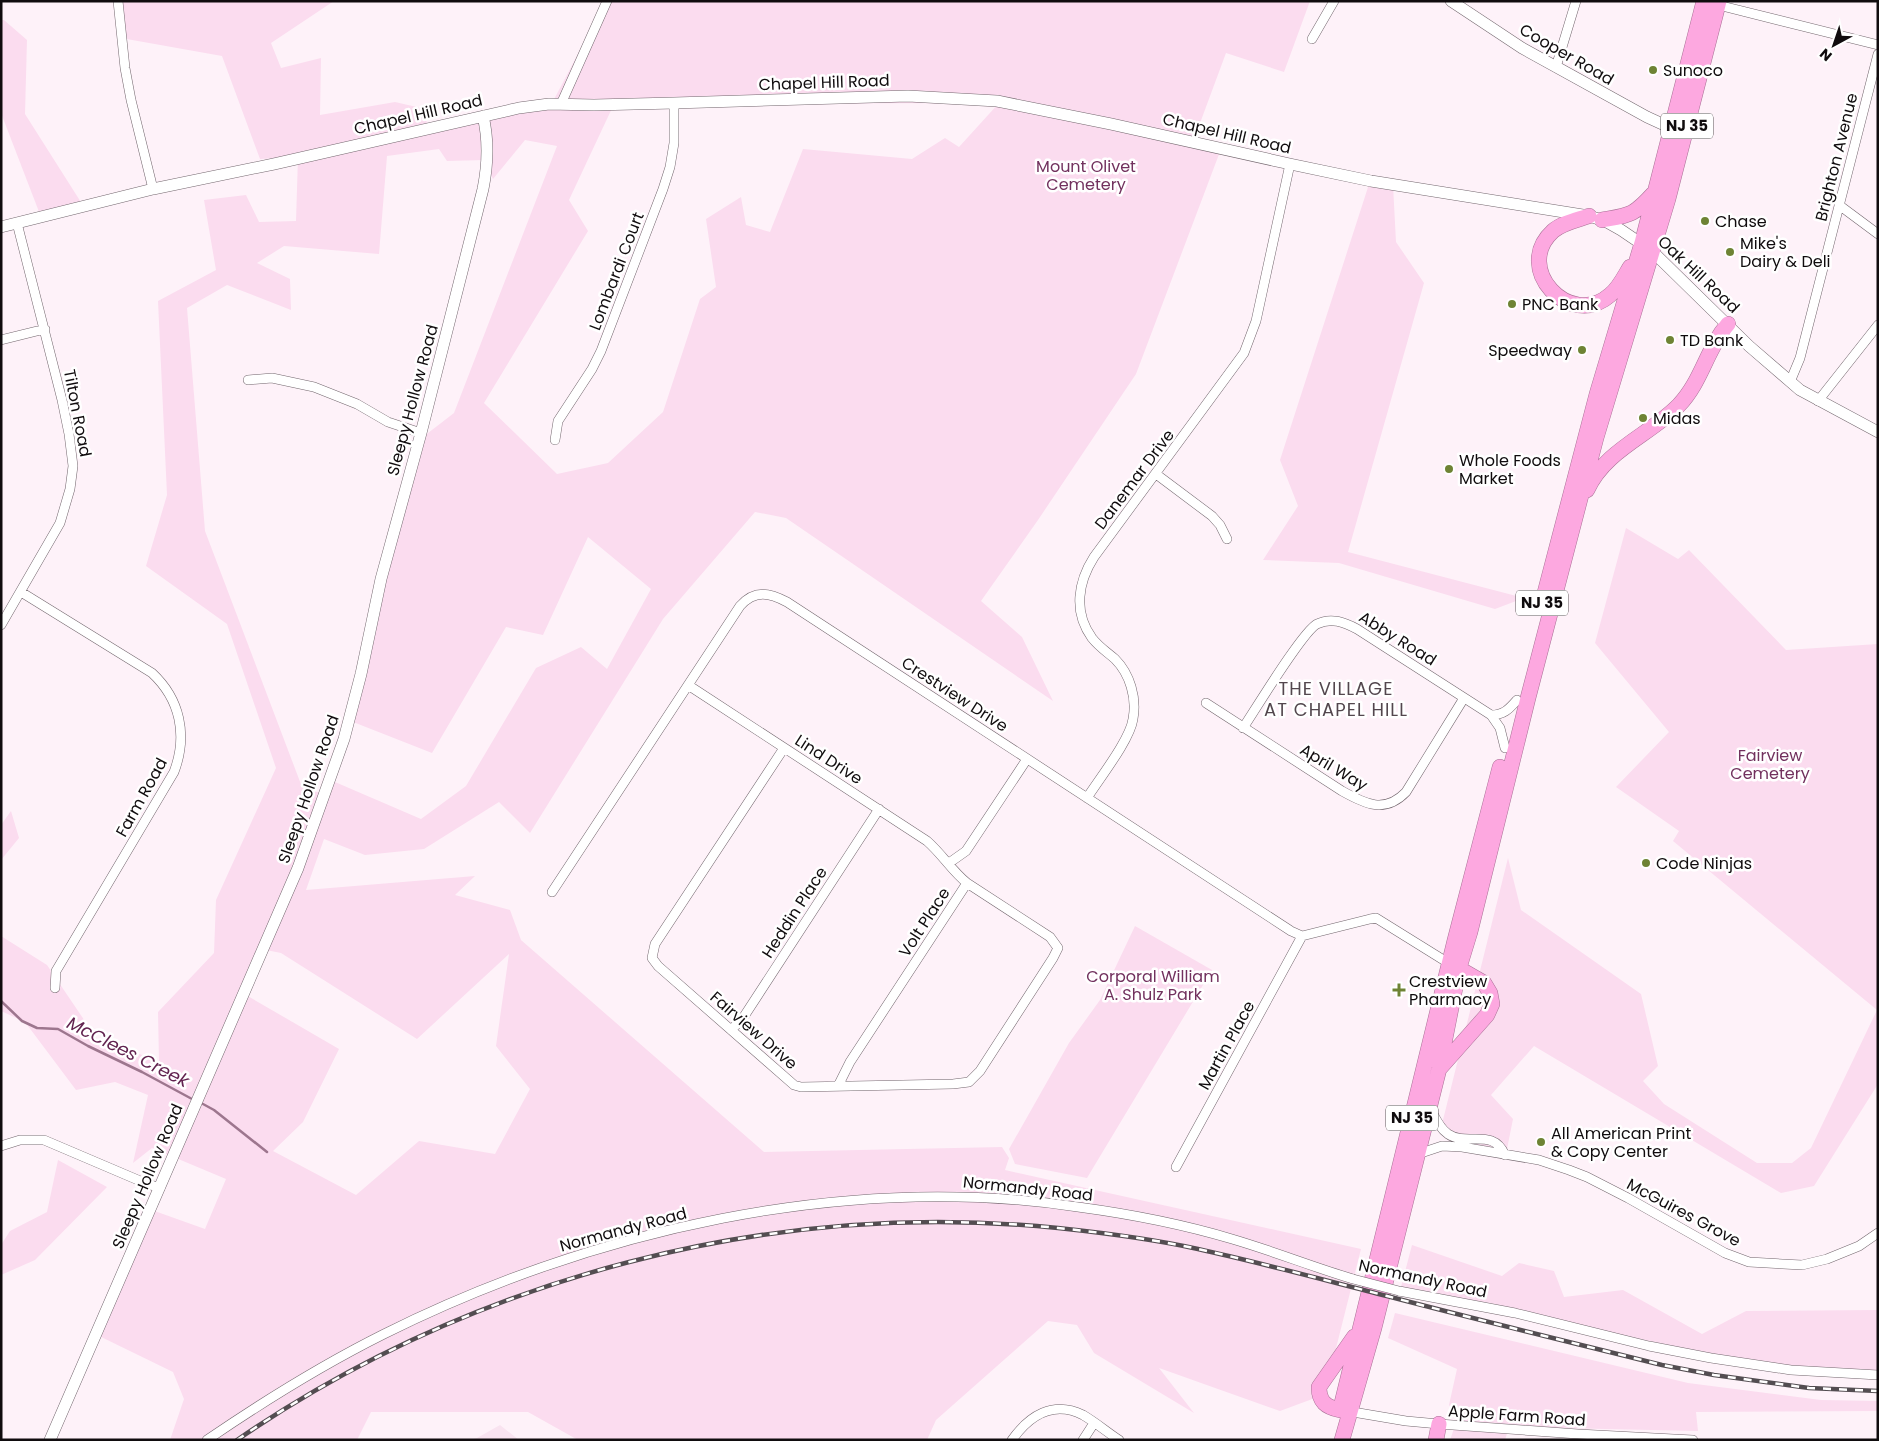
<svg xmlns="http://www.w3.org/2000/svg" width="1879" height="1441" viewBox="0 0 1879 1441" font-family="Poppins,sans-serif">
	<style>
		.built { fill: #f9e3f0 }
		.green { fill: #fbdcef; fill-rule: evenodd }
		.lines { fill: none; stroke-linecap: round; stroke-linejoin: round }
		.stream { stroke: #9d768e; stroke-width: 2.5 }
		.street-casing { stroke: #73676e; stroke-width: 10 }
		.secondary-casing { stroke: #73676e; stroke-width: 12 }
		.highway-casing { stroke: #aa7196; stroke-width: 16 }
		.street { stroke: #fff; stroke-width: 9 }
		.secondary { stroke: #fff; stroke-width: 11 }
		.highway { stroke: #fda8e0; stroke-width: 15 }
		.rail-casing { stroke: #534d51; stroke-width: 4.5 }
		.rail { stroke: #fff; stroke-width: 2.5; stroke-dasharray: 8; stroke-linecap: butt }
		.street-bridge-casing { stroke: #73676e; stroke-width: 10; stroke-linecap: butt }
		.street-bridge { stroke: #fff; stroke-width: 9 }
		.poi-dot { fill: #6e8334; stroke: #fff; stroke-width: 2 }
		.labels { text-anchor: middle; stroke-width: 5; stroke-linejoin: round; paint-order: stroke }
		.shield { fill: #fff; stroke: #585556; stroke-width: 1 }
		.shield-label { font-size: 15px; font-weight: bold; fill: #100c0e }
		.street-label { font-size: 16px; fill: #100c0e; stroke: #fff }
		.poi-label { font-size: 16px; fill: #100c0e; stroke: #fff; text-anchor: start }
		.park-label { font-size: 16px; fill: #72315e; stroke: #fff }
		.neighbourhood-label { font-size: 18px; letter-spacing: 1px; fill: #53474e; stroke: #fff }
		.water-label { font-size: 18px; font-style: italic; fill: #622350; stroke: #fff }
	</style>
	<rect width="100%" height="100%" fill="#fef2f9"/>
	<!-- built -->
	<path class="built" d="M 500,1425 L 519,1440 L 470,1440 L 477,1438 Z"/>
	<!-- green -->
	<path class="green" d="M 115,1 L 334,1 L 271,43 L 281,68 L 321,58 L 320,115 L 395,102 L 421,108 L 429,127 L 550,107 L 606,1 L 1310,1 L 1284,72 L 1226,53 L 1193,142 L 1221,149 L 1136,374 L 1038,520 L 981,601 L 1022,637 L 1053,701 L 786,518 L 755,512 L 663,619 L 530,833 L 499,802 L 424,849 L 365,855 L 324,839 L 306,890 L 475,876 L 455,895 L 510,910 L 521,940 L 764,1152 L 1002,1147 L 1009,1158 L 1005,1170 L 1361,1249 L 1326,1388 L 1315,1398 L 1280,1411 L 1159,1368 L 1194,1413 L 1094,1353 L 1077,1325 L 1048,1321 L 936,1420 L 927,1440 L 578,1440 L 528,1412 L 371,1412 L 357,1440 L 170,1440 L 184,1399 L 173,1372 L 95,1334 L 149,1209 L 205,1229 L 226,1179 L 152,1148 L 133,1163 L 148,1095 L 115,1082 L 76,1090 L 25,1022 L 1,1011 L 1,936 L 47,965 L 97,1039 L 159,1061 L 158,1012 L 214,953 L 216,900 L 276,768 L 227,624 L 146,566 L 167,495 L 158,301 L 216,270 L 204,200 L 246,195 L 259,222 L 296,221 L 298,157 L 260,159 L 222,56 L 121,38 ZM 999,103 L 959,147 L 945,138 L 912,159 L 803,149 L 770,232 L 746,225 L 741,197 L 706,219 L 716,287 L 700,299 L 663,412 L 608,463 L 557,474 L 484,403 L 588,231 L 569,200 L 614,104 ZM 525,140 L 557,146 L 454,413 L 419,440 L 348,720 L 432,753 L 506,627 L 543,635 L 588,537 L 651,589 L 607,669 L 581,647 L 536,668 L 466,786 L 421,819 L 328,779 L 323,794 L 302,787 L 205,531 L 187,308 L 227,285 L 291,310 L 290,279 L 257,263 L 284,246 L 379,254 L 387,156 L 439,149 L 447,161 L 484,160 L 493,179 ZM 266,950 L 281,953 L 417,1039 L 509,954 L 496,1046 L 530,1089 L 495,1154 L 419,1141 L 356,1195 L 273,1151 L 303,1122 L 339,1049 L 246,995 Z
		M 1,20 L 4,20 L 27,40 L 25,114 L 84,207 L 41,217 L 1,113 Z
		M 1370,181 L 1393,185 L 1396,242 L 1424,283 L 1348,552 L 1524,598 L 1495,609 L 1339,563 L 1263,560 L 1298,506 L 1280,460 Z
		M 1626,528 L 1678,559 L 1689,550 L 1786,650 L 1878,644 L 1878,1084 L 1814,1186 L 1781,1193 L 1534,1046 L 1491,1095 L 1513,1119 L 1506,1154 L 1461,1142 L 1442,1124 L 1508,858 L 1521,910 L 1641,994 L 1658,1066 L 1643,1081 L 1664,1104 L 1757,1163 L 1792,1163 L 1811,1148 L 1877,1010 L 1673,841 L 1679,831 L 1616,787 L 1669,732 L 1595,643 Z
		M 11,811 L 19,838 L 1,860 L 1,825 Z
		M 1135,926 L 1212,970 L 1087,1178 L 1015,1164 L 1009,1149 L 1069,1043 L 1100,1000 Z
		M 58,1160 L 107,1187 L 35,1260 L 1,1275 L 1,1245 L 10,1231 L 47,1212 Z
		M 1412,1245 L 1502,1276 L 1519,1263 L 1554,1271 L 1564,1297 L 1623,1290 L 1702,1334 L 1746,1311 L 1878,1310 L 1878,1371 L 1784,1365 L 1710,1354 L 1562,1322 L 1491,1303 L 1436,1295 L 1401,1287 Z
		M 1395,1313 L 1688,1383 L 1821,1400 L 1878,1401 L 1878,1411 L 1696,1412 L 1698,1431 L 1509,1427 L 1505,1440 L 1450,1440 L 1458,1417 L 1449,1405 L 1457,1369 L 1388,1338 Z"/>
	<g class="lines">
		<!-- stream -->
		<path class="stream" d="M 1,1001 L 22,1021 L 37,1028 L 58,1029 L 88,1046 L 142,1072 L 192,1099
			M 203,1104 L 214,1110 L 267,1152"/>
		<!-- street casing -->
		<g class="street-casing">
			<path id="street" d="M 118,1 L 125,68 L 131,100 L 153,189
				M 1718,5 L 1878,45
				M 1312,39 L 1334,1
				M 1556,67 L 1576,1
				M 561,104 L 607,1
				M 1839,205 L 1878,234
				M 1,340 L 45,329
				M 248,380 L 272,378 L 314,387 L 357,404 L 388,422 L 421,433
				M 1790,382 L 1800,358 L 1878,54
				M 1818,401 L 1878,325
				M 555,440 L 558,421 L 592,369 L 601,351 L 663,189 L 670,167 L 674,143 L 674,103
				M 1156,474 L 1212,516 L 1220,525 L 1227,539
				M 21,592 L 152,673 C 180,699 188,735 174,772 L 59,966 L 56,971 L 55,988
				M 1,625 L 60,523 L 70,489 L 73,466 L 69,434 L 62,400 L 17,223
				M 688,685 L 927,841 C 942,854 952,871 967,883 L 1050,937 L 1058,948 L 1053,958 L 980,1071 L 969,1082 L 953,1084 L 801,1087 L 794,1085 L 658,966 L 652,958 L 655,944 L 784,748
				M 1206,703 L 1342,791 C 1365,804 1385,814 1406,792 L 1464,698
				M 1491,715 C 1504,715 1509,709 1517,700
				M 1243,728 C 1255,710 1303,631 1317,624 C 1331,617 1344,622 1357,629 L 1491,715 L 1500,728 L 1505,748
				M 1087,798 C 1099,779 1130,740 1133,719 C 1137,698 1130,674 1115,659 C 1107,652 1099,647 1092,638 C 1073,612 1078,582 1094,557 L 1244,353 L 1256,321 L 1290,164
				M 949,863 L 966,851 L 1027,759
				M 552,892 L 740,606 C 755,589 770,593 787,602 L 1291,931 L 1302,936 L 1370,919 L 1376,918 L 1450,964
				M 731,1030 L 743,1018 L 879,809
				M 838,1086 L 850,1062 L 967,883
				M 1430,1108 C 1435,1117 1439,1128 1448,1134 C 1467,1147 1493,1127 1505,1155
				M 1,1146 L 20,1140 L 44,1140 L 145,1183 L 160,1188
				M 1418,1154 L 1442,1146 L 1462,1147 L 1539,1160 L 1569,1170 L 1587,1177 L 1628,1198 L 1725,1253 L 1749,1262 L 1802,1265 L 1827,1259 L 1859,1246 L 1878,1233
				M 1176,1167 L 1302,936
				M 1399,1291 L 1515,1313 L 1649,1346 L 1711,1358 L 1791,1370 L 1878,1375
				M 1347,1411 L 1406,1421 L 1439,1424 L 1578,1434 L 1693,1440
				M 207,1440 C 264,1401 322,1365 384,1334 C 593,1230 846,1172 1078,1207 C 1130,1214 1182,1224 1232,1239 C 1273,1251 1313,1267 1353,1279
				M 1012,1440 C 1029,1416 1053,1400 1083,1415 C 1095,1422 1107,1432 1119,1440
				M 1083,1440 L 1094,1423"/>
		</g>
		<!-- secondary casing -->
		<g class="secondary-casing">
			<path id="secondary" d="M 1451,1 L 1522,48 L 1647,117 L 1671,128
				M 1,227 L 153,189 L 274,164 L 519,108 L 549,104 L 594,105 L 674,103 L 908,96 L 997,101 L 1111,124 L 1290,164 L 1371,181 L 1589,216 L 1605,221 L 1621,230 L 1652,251 L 1749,346 L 1800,390 L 1878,432
				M 50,1440 L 298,868 L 344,739 L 361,674 L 381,579 L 421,433 L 483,189 C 488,164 489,141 483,116"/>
		</g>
		<!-- highway casing -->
		<g class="highway-casing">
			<path id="highway" d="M 1589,216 C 1577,220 1562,223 1553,231 C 1512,268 1570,330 1610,295 C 1619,288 1624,277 1630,267
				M 1602,220 C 1630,215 1633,216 1653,194
				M 1587,490 C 1605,450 1650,435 1679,405 C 1702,381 1707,348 1728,324
				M 1542,604 L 1597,394 L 1642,243 L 1704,1
				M 1440,1068 L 1487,1015 L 1492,1004 L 1490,993 L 1484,983 L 1451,964
				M 1341,1407 L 1455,940 L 1500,767
				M 1340,1410 C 1326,1407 1319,1402 1319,1387 L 1354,1337
				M 1342,1440 L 1374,1328 L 1439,1069 L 1459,968 L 1470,932 L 1528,698 L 1596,438 L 1668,199 L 1719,1
				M 1436,1440 L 1439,1424"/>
		</g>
		<!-- street -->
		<use href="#street" class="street"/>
		<!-- secondary -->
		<use href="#secondary" class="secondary"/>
		<!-- highway -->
		<use href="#highway" class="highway"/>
		<!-- rail casing -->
		<g class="rail-casing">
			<path id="rail" d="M 237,1440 C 475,1277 771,1199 1058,1228 C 1105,1233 1153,1239 1198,1249 C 1262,1263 1324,1280 1387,1296 C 1478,1320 1570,1342 1662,1365 L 1714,1375 L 1809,1388 L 1878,1391"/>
		</g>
		<!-- rail -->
		<use href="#rail" class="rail"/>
		<!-- street-bridge casing -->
		<g class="street-bridge-casing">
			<path id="street-bridge" d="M 1353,1279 L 1399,1291"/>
		</g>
		<!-- street-bridge -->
		<use href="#street-bridge" class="street-bridge"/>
	</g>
	<!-- markers -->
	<g class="poi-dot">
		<circle cx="1653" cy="70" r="5"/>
		<circle cx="1705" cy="221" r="5"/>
		<circle cx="1730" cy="252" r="5"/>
		<circle cx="1512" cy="304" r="5"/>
		<circle cx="1670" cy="340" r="5"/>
		<circle cx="1582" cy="350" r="5"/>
		<circle cx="1643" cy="418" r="5"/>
		<circle cx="1449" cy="469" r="5"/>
		<circle cx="1646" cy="863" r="5"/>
		<path d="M1396.5 982.5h5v5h5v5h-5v5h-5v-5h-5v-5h5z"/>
		<circle cx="1541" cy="1142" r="5"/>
	</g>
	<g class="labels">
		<!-- shield labels -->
		<g class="shield">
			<rect x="1661" y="113.5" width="52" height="25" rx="4"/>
			<rect x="1516" y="590.5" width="52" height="25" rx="4"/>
			<rect x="1386" y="1105.5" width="52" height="25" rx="4"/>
		</g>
		<g class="shield-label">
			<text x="1687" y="131">NJ 35</text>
			<text x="1542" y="608">NJ 35</text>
			<text x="1412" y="1123">NJ 35</text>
		</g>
		<!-- street labels -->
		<g class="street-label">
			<text transform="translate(1567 54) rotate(30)" y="6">Cooper Road</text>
			<text transform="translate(824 82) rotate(-2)" y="6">Chapel Hill Road</text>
			<text transform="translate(418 114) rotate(-13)" y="6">Chapel Hill Road</text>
			<text transform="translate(1227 133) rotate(13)" y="6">Chapel Hill Road</text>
			<text transform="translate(1836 157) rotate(-76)" y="6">Brighton Avenue</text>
			<text transform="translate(616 271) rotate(-69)" y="6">Lombardi Court</text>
			<text transform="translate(1699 274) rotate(43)" y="6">Oak Hill Road</text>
			<text transform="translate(412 400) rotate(-75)" y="6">Sleepy Hollow Road</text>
			<text transform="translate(78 413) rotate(79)" y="6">Tilton Road</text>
			<text transform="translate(1134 479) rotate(-53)" y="6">Danemar Drive</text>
			<text transform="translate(1398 638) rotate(32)" y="6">Abby Road</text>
			<text transform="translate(955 694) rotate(33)" y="6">Crestview Drive</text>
			<text transform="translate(829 759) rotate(33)" y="6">Lind Drive</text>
			<text transform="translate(1334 767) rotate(31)" y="6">April Way</text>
			<text transform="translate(308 789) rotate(-71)" y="6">Sleepy Hollow Road</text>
			<text transform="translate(141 797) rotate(-61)" y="6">Farm Road</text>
			<text transform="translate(794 912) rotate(-57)" y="6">Heddin Place</text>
			<text transform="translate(924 922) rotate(-57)" y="6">Volt Place</text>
			<text transform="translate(754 1030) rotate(41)" y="6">Fairview Drive</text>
			<text transform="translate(1226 1045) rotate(-61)" y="6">Martin Place</text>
			<text transform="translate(147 1176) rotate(-67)" y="6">Sleepy Hollow Road</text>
			<text transform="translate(1028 1188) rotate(6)" y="6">Normandy Road</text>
			<text transform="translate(1684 1212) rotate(28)" y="6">McGuires Grove</text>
			<text transform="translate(623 1229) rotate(-15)" y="6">Normandy Road</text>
			<text transform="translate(1423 1278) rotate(12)" y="6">Normandy Road</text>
			<text transform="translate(1517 1415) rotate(4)" y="6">Apple Farm Road</text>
		</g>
		<!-- poi labels -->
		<g class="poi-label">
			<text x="1663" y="76">Sunoco</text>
			<text x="1715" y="227">Chase</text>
			<text x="1740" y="249">Mike's<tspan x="1740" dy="18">Dairy &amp; Deli</tspan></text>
			<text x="1522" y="310">PNC Bank</text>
			<text x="1680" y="346">TD Bank</text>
			<text x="1572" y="356" text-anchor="end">Speedway</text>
			<text x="1653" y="424">Midas</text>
			<text x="1459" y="466">Whole Foods<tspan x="1459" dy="18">Market</tspan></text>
			<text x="1656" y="869">Code Ninjas</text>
			<text x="1409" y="987">Crestview<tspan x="1409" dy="18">Pharmacy</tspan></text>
			<text x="1551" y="1139">All American Print<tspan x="1551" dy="18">&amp; Copy Center</tspan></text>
		</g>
		<!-- park labels -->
		<g class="park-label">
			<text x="1086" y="172">Mount Olivet<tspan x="1086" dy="18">Cemetery</tspan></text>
			<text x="1770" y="761">Fairview<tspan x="1770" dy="18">Cemetery</tspan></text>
			<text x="1153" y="982">Corporal William<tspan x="1153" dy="18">A. Shulz Park</tspan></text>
		</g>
		<!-- neighbourhood labels -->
		<g class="neighbourhood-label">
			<text x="1336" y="695">THE VILLAGE<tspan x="1336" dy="21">AT CHAPEL HILL</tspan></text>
		</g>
		<!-- water labels -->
		<g class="water-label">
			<text transform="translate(128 1052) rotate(27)" y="6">McClees Creek</text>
		</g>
	</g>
	<!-- border -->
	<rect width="1879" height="1441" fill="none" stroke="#100c0e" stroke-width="5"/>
	<!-- north arrow -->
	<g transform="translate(1834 45) rotate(220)" stroke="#ffffff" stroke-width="4" paint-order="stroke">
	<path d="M0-4L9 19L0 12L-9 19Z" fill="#100c0e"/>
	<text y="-8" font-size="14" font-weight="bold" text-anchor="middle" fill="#100c0e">N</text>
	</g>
</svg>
